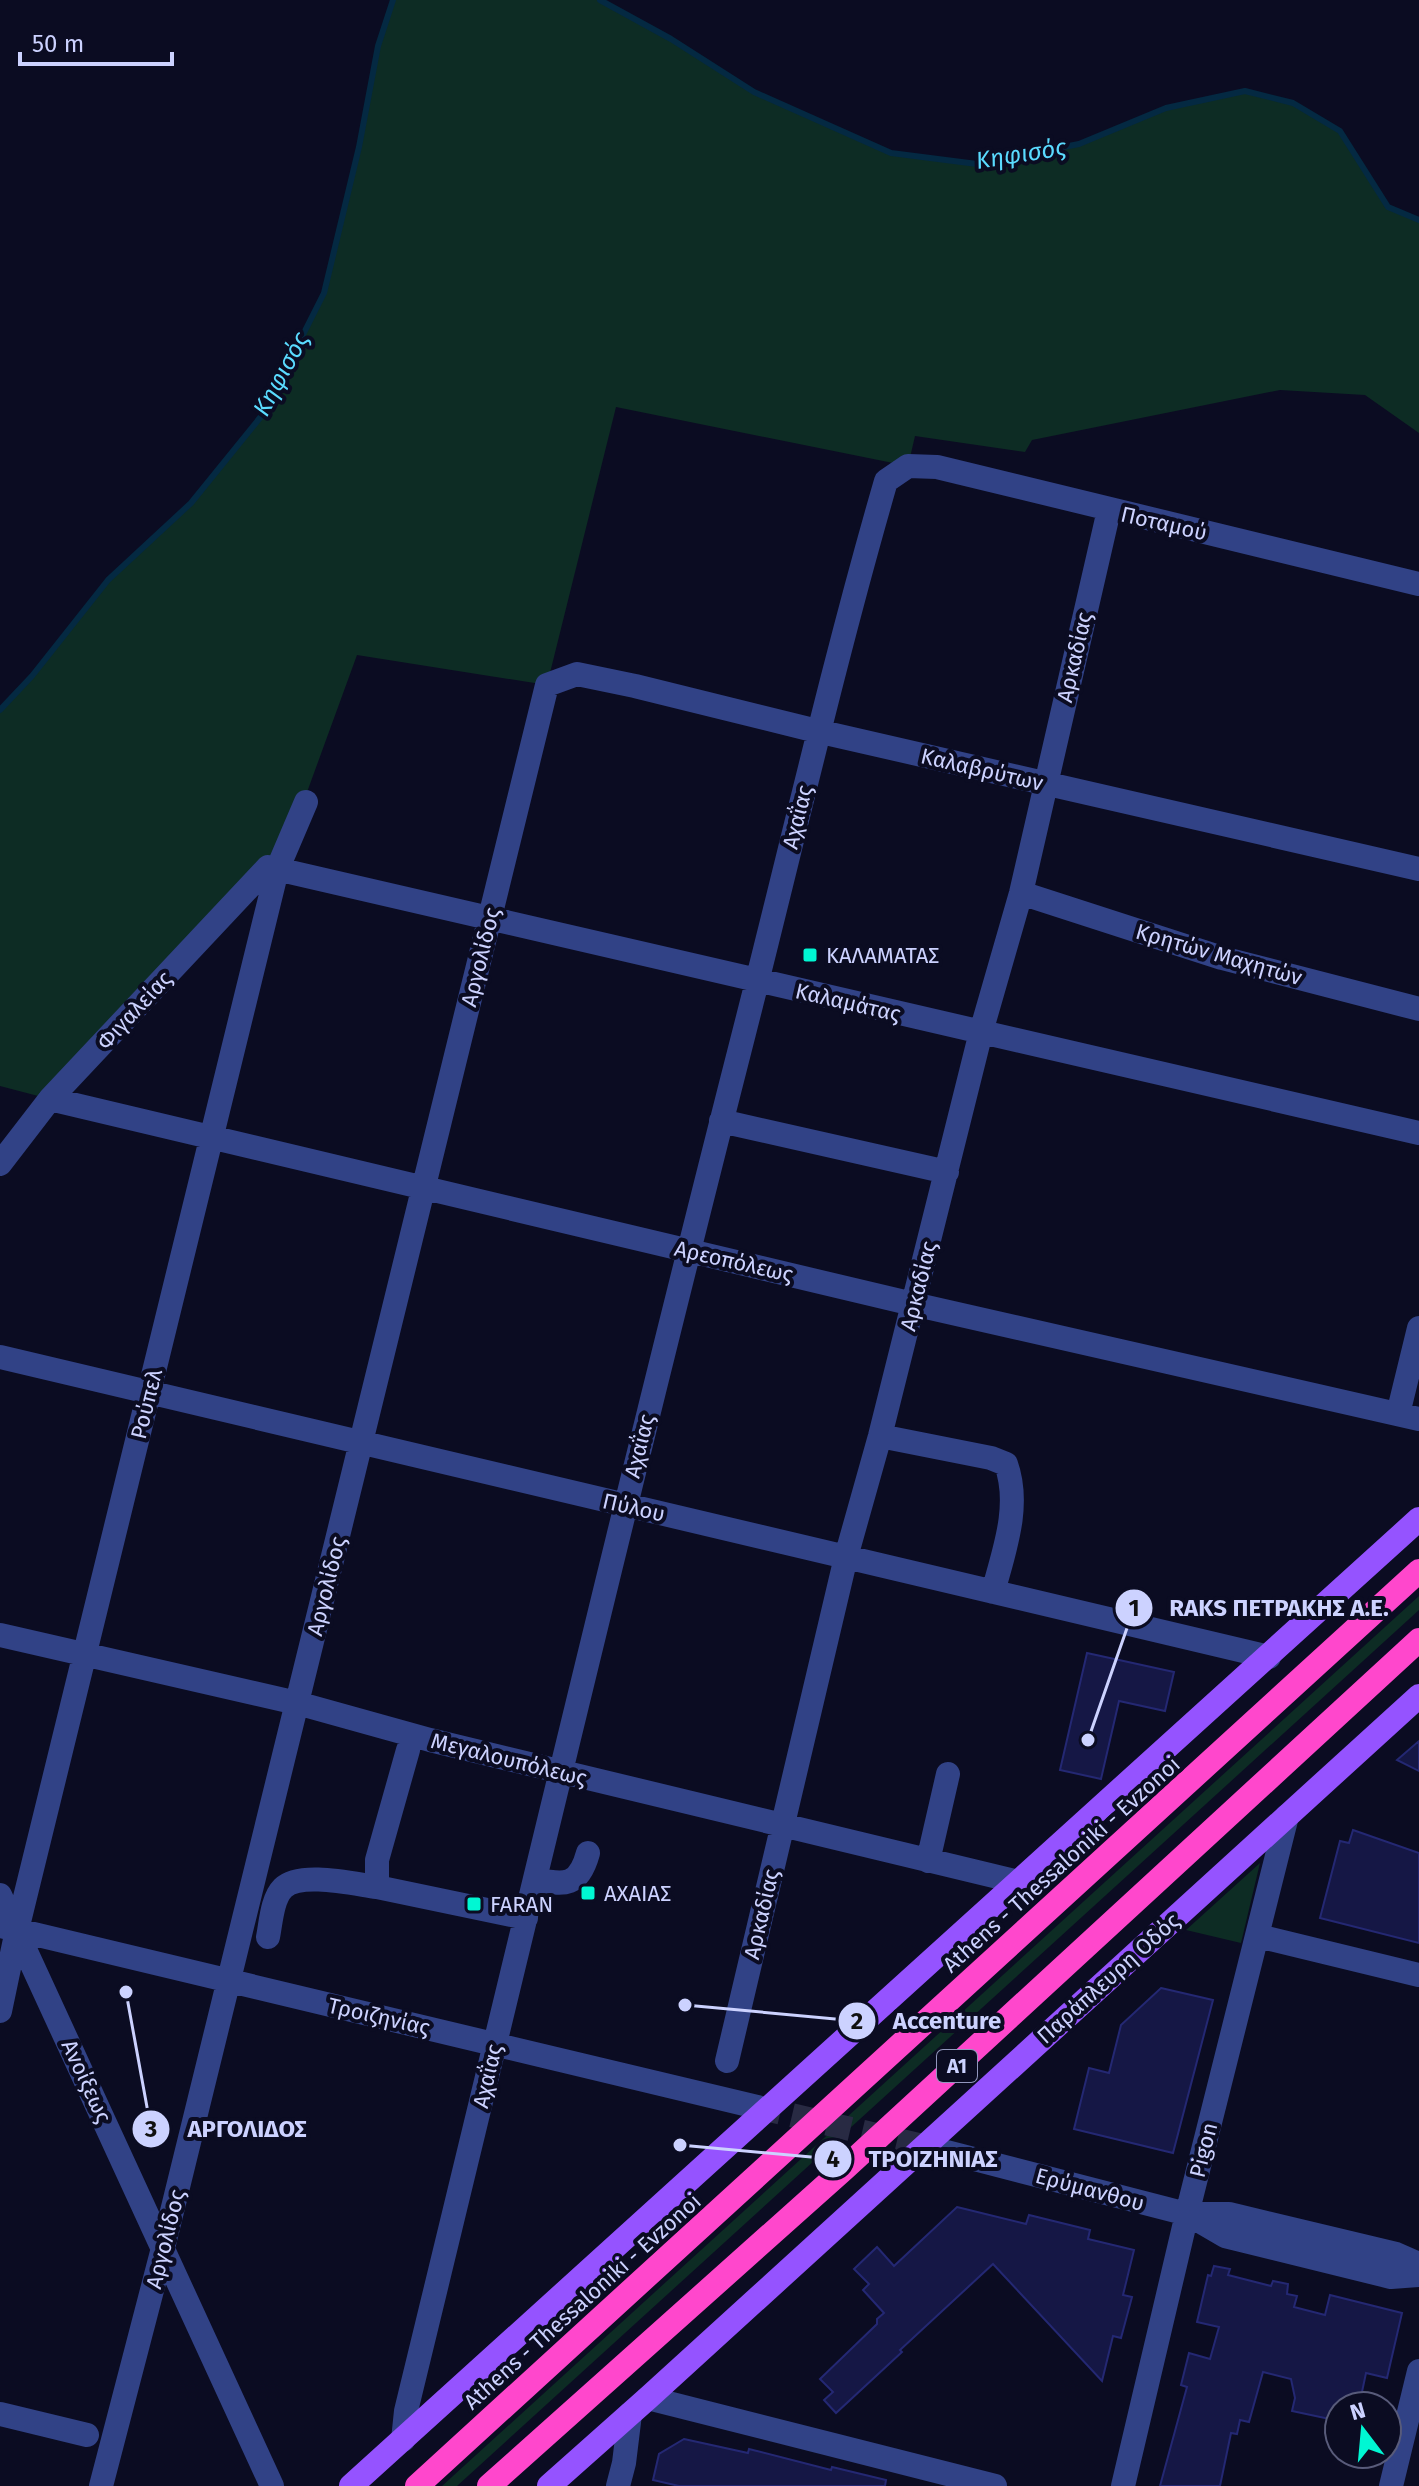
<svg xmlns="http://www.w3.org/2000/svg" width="1419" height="2486" viewBox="0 0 1419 2486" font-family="'Fira Sans',sans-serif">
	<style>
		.green { fill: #0d2c24 }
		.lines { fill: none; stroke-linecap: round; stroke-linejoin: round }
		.stream { stroke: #042942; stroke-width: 6 }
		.building { fill: #151745; stroke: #242873; stroke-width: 2 }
		.minor-tunnel { stroke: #282a43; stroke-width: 24; stroke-dasharray: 24 12; stroke-linecap: butt }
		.minor { stroke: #314286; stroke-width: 24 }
		.major { stroke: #9553ff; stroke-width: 24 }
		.highway { stroke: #ff47cc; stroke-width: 24 }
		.poi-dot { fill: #00f7d3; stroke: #0b0c22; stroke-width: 3 }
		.labels { text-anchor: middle; stroke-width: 8; stroke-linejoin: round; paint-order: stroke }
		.shield { fill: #0b0c22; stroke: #9297bd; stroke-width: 2 }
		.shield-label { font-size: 20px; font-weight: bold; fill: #ccd2ff }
		.street-label { font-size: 22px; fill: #ccd2ff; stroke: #0b0c22 }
		.poi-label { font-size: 22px; fill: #ccd2ff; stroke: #0b0c22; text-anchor: start }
		.water-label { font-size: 24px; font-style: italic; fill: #5adbff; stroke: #0b0c22 }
		.leader { fill: none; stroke: #ccd2ff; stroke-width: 3 }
		.callout-dot { fill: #ccd2ff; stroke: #0b0c22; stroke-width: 3 }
		.mark-label { font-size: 24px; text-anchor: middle; font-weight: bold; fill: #111 }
		.callout-label { font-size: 24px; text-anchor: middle; font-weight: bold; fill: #ccd2ff; stroke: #0b0c22; stroke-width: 8; stroke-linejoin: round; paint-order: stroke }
	</style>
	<rect width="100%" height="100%" fill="#0b0c22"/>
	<!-- green -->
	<path class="green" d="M 393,0 L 600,0 L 671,39 L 754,92 L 891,153 L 977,164 L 1079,144 L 1166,108 L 1245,91 L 1293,103 L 1340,131 L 1388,207 L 1419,220 L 1419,433 L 1365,395 L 1280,390 L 1032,440 L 1025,452 L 915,436 L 908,466 L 616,407 L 547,685 L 357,655 L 279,869 L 42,1097 L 0,1086 L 0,710 L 32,676 L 108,580 L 191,503 L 263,413 L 324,293 L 359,147 L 378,46 Z
		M 1419,1596 L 1419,1610 L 457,2486 L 442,2486 Z
		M 1260,1863 L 1241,1943 L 1186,1930 Z"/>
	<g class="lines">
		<!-- stream -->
		<path class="stream" d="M 600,0 L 671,39 L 754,92 L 891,153 L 977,164 L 1079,144 L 1166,108 L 1245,91 L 1293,103 L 1340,131 L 1388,207 L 1419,220
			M 0,710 L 32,676 L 108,580 L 191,503 L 263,414 L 324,293 L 359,147 L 378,46 L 393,0"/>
	</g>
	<!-- building -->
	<path class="building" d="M 1087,1653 L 1174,1672 L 1165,1711 L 1119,1701 L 1101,1779 L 1060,1770 Z
		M 1419,1741 L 1419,1771 L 1397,1760 Z
		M 1353,1830 L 1419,1853 L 1419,1943 L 1320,1918 L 1340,1841 L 1349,1843 Z
		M 1161,1988 L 1213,2000 L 1173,2153 L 1074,2129 L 1089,2068 L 1109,2073 L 1121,2025 Z
		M 957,2207 L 1026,2224 L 1029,2215 L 1090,2230 L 1088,2239 L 1134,2250 L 1123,2295 L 1132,2297 L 1121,2338 L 1113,2336 L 1102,2381 L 993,2264 L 900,2350 L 902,2352 L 836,2413 L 824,2400 L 833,2392 L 820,2379 L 877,2324 L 877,2319 L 884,2313 L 863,2290 L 869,2284 L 854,2269 L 877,2247 L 894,2266 Z
		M 1214,2266 L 1230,2269 L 1228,2275 L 1271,2286 L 1273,2281 L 1288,2284 L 1287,2294 L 1297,2296 L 1294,2307 L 1325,2315 L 1330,2295 L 1402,2313 L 1387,2378 L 1366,2373 L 1359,2406 L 1339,2406 L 1339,2421 L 1292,2411 L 1295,2398 L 1291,2379 L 1263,2372 L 1249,2422 L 1240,2420 L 1237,2434 L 1231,2433 L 1220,2486 L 1160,2486 L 1187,2387 L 1181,2385 L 1189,2353 L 1210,2359 L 1219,2327 L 1197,2322 L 1208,2275 L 1211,2276 Z
		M 684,2439 L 748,2453 L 749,2449 L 831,2470 L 832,2467 L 886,2480 L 885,2486 L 679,2486 L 653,2480 L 659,2454 Z"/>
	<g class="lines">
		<!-- minor-tunnel -->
		<path class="minor-tunnel" d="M 757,2107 L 940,2150"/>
		<!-- minor -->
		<path class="minor" d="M 1021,893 L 1222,958 L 1419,1009
			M 50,1099 L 913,1304 L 1419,1419
			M 721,1121 L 947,1172
			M 0,1164 L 50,1099 L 268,867 L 1419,1133
			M 0,1357 L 1269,1657
			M 1398,1414 L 1419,1328
			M 880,1436 L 991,1458 L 1006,1464 C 1021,1506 1004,1551 993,1592
			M 0,1635 L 297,1703 L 430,1740 L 1019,1882
			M 408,1750 L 377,1860 L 377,1887 L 526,1918
			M 928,1861 L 948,1774
			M 536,1879 C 565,1886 579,1886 588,1853
			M 0,1895 L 272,2486
			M 0,1926 L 757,2107
			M 1258,1936 L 1419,1975
			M 268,1937 C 271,1922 272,1899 283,1888 C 300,1871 354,1884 377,1887
			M 0,2011 L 17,1930 L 277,870 L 306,802
			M 727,2061 L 846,1557 L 880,1436 L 981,1032 L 1021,893 L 1109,510
			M 947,2152 L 1187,2214 L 1229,2214 L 1396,2254 L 1419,2264
			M 1189,2215 L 1225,2236 L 1391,2277 L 1419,2275
			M 648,2398 L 995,2486
			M 0,2414 L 87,2435
			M 403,2440 L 406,2411 C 518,1951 627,1491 744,1033 C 791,849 833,664 886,481 L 908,466 L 937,467 L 1419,584
			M 101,2486 L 163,2248 L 547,685 L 577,674 L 635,686 L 817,731 L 1419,869
			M 618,2486 L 624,2463 L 630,2414
			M 1123,2486 L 1187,2214 L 1287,1816
			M 1391,2486 L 1419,2371"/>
		<!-- major -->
		<path class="major" d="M 351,2486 L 1419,1519
			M 549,2486 L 648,2398 L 1419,1696"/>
		<!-- highway -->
		<path class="highway" d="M 417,2486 L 1419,1571
			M 489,2486 L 844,2169 L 1419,1640"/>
	</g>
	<!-- markers -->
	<g class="poi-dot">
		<rect x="802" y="947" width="16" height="16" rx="4"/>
		<rect x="580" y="1885" width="16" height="16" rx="4"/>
		<rect x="466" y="1896" width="16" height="16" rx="4"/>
	</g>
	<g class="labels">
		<!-- shield labels -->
		<rect class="shield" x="937" y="2050" width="40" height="32" rx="6"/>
		<g class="shield-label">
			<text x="957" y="2073">Α1</text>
		</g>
		<!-- street labels -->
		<g class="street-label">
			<text transform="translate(1164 523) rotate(13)" y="8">Ποταμού</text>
			<text transform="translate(1074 657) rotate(-77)" y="8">Αρκαδίας</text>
			<text transform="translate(982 769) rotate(13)" y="8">Καλαβρύτων</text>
			<text transform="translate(797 817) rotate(-76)" y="8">Αχαΐας</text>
			<text transform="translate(1219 954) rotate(16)" y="8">Κρητών Μαχητών</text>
			<text transform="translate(480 957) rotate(-76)" y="8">Αργολίδος</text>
			<text transform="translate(848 1002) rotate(13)" y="8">Καλαμάτας</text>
			<text transform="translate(134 1010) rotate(-47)" y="8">Φιγαλείας</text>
			<text transform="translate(734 1261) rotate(13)" y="8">Αρεοπόλεως</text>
			<text transform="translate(918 1286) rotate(-76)" y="8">Αρκαδίας</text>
			<text transform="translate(146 1404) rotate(-76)" y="8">Ρούπελ</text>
			<text transform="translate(639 1446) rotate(-76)" y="8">Αχαΐας</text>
			<text transform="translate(634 1507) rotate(13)" y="8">Πύλου</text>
			<text transform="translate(326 1586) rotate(-76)" y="8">Αργολίδος</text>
			<text transform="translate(509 1759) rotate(14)" y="8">Μεγαλουπόλεως</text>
			<text transform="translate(1061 1864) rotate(-42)" y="8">Athens - Thessaloniki - Evzonoi</text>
			<text transform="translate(761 1914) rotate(-77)" y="8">Αρκαδίας</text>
			<text transform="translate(1108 1978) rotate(-42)" y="8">Παράπλευρη Οδός</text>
			<text transform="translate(379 2016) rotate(13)" y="8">Τροιζηνίας</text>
			<text transform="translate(487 2076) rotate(-77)" y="8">Αχαΐας</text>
			<text transform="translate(87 2081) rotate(65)" y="8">Ανοίξεως</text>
			<text transform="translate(1203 2150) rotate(-76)" y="8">Pigon</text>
			<text transform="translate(1090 2189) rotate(15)" y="8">Ερύμανθου</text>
			<text transform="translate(165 2239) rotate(-76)" y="8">Αργολίδος</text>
			<text transform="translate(582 2301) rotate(-42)" y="8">Athens - Thessaloniki - Evzonoi</text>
		</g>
		<!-- poi labels -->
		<g class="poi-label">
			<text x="826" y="963">ΚΑΛΑΜΑΤΑΣ</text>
			<text x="604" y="1901">AXAΙΑΣ</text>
			<text x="490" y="1912">FARAN</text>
		</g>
		<!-- water labels -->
		<g class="water-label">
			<text transform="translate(1021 154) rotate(-9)" y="8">Κηφισός</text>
			<text transform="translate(281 374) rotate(-62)" y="8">Κηφισός</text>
		</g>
	</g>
	<!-- callouts -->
	<path class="leader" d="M1088 1740L1134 1608M685 2005L857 2021M126 1992L151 2129M680 2145L833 2159"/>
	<g class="callout-dot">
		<circle cx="1088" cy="1740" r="8"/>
		<circle cx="685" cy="2005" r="8"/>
		<circle cx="126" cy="1992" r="8"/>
		<circle cx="680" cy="2145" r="8"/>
		<circle cx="1134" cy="1608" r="20"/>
		<circle cx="857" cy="2021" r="20"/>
		<circle cx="151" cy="2129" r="20"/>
		<circle cx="833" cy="2159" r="20"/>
	</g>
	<g class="mark-label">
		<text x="1134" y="1616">1</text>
		<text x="857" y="2029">2</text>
		<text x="151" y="2137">3</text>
		<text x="833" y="2167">4</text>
	</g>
	<g class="callout-label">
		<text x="1279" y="1616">RAKS ΠΕΤΡΑΚΗΣ Α.Ε.</text>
		<text x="947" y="2029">Accenture</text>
		<text x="247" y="2137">ΑΡΓΟΛΙΔΟΣ</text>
		<text x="933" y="2167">ΤΡΟΙΖΗΝΙΑΣ</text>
	</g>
	<!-- north arrow -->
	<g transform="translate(1363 2430) rotate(344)"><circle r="38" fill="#0b0c22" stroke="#585b7a" stroke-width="2"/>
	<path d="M0-6L14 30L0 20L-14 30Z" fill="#00f7d3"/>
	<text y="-12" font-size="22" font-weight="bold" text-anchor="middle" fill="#ccd2ff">N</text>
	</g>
	<!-- scale -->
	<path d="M20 52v12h152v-12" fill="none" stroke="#ccd2ff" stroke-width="4"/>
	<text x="32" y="52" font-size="24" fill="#ccd2ff" stroke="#0b0c22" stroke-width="6" paint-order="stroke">50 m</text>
</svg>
